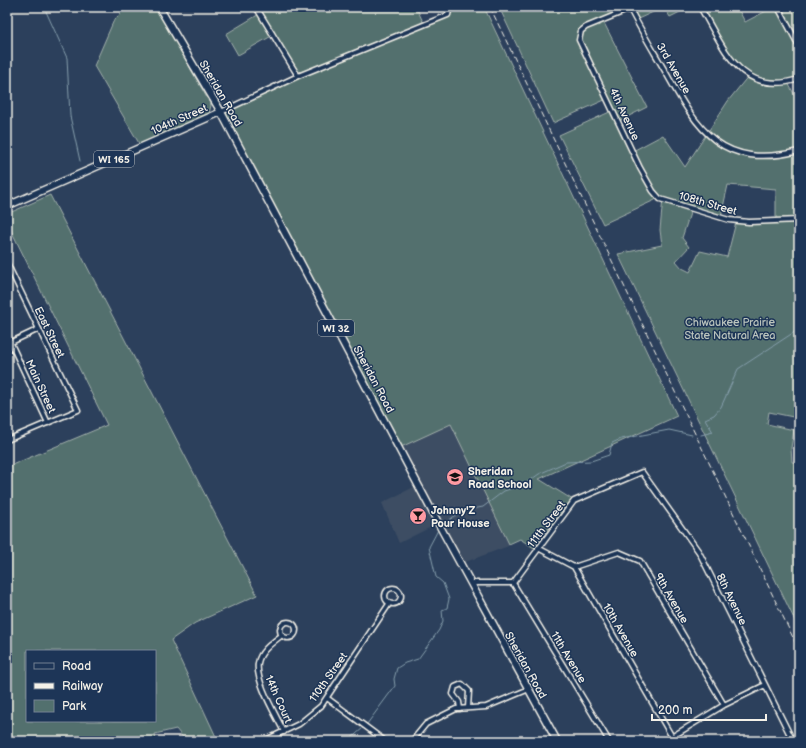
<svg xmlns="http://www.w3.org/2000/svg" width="806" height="748" viewBox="0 0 806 748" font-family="'Balsamiq Sans',sans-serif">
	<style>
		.built { fill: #3e4d63 }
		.green { fill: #52706e; stroke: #a3b0ab; fill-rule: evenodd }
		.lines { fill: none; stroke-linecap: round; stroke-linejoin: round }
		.stream { stroke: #879fad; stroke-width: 1 }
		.minor-casing { stroke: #f4f1e8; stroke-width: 7 }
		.primary-casing { stroke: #f4f1e8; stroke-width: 9 }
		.minor { stroke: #1d3557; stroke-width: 4 }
		.primary { stroke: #1d3557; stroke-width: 6 }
		.rail { stroke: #f4f1e8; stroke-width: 1; stroke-dasharray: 6 3; stroke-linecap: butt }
		.labels { text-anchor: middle; stroke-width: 3; stroke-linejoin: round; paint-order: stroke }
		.shield { fill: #1d3557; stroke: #b4b9bc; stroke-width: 1 }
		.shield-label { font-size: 10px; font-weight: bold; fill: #f4f1e8 }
		.street-label { font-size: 11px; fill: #f4f1e8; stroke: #1d3557 }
		.park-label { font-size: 11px; fill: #bbc4bd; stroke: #1d3557 }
		.poi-label { font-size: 11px; font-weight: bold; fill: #f4f1e8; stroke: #1d3557; text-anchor: start }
	</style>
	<rect width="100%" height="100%" fill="#2c405c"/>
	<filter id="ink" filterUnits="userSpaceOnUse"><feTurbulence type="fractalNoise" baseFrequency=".025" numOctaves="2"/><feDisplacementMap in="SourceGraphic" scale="8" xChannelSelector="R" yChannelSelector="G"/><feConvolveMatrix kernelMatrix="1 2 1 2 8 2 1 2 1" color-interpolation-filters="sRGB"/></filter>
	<g filter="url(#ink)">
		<!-- built -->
		<path class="built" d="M 451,424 L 511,545 L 460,564 L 439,523 L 399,543 L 382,503 L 418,485 L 394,439 Z"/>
		<!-- green -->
		<path class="green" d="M 127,7 L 156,7 L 211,105 L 209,114 L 204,117 L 140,145 L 94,66 L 114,20 Z
			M 258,7 L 416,7 L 425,26 L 444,18 L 452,7 L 484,7 L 677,416 L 539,479 L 573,500 L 564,508 L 534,548 L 520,539 L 509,544 L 451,424 L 401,447 L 245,153 L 225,112 L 226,111 L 300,78 L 275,34 L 238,55 L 226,34 L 261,13 Z
			M 499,7 L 628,7 L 602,19 L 647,107 L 617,122 L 631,152 L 663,135 L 685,167 L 728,101 L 749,75 L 731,56 L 702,7 L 737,7 L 745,22 L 774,7 L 799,7 L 799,78 L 787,81 L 799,103 L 799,116 L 795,117 L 799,135 L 799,412 L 798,418 L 769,412 L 767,424 L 794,430 L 791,448 L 792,462 L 799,463 L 799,629 L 618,254 L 662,245 L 660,230 L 663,198 L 659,196 L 655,200 L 603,224 L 559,135 L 614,110 L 609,98 L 553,123 ZM 728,185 L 776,189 L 776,223 L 736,222 L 727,257 L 700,251 L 690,272 L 682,268 L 676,261 L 689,247 L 682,238 L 692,207 L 721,216 Z
			M 631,7 L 690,7 L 670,17 L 664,7 L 638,19 Z
			M 50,195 L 257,595 L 195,623 L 171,640 L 218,741 L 186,741 L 176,729 L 155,734 L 156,741 L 7,741 L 7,467 L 107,425 L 7,222 L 7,214 ZM 27,651 L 155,651 L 155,721 L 27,721 Z"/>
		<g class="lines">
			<!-- stream -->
			<path class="stream" d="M 44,7 L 67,58 L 70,116 L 80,161
				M 701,435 L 713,432 L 705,419 L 714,415 L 721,407 L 738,369 L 799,329
				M 444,525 L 453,517 L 467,510 L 483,507 L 504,491 L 525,484 L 539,474 L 566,462 L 591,461 L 609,455 L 612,443 L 621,439 L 669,430 L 692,435
				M 367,724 L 395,686 L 394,679 L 397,668 L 405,663 L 418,659 L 439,630 L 443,621 L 442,610 L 447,608 L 449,599 L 443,583 L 436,577 L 429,547 L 438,530
				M 348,741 L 363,728"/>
			<!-- minor casing -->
			<g class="minor-casing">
				<path id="minor" d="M 256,7 L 298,76
					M 629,7 C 640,29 653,50 665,71 C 698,131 722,170 799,151
					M 700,7 C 725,49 740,97 799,79
					M 778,7 L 799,46
					M 630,9 L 586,27 L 581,31 L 579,40 L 640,168 L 653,191 L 660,199 L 729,220 L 749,222 L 799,220
					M 221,112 L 298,76 L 448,15 L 450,7
					M 7,263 L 78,410 L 7,440
					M 7,335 L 48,423
					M 7,344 L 39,329
					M 538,548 L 574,567 L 672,737
					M 574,567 L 619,552 L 640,561 L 724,705
					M 471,583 L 513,583 L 574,501 L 642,472 L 699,552 L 793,741
					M 513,583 L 609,741
					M385 596a8 8 0 1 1 16 0a8 8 0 1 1-16 0Z
					M280 630a8 8 0 1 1 16 0a8 8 0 1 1-16 0Z
					M 282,635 C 272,643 260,651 258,663 C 255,681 276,715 284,732
					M 327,698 L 385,741
					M 460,709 L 459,702 L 453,694 L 455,687 L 462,684 L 469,691 L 468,708
					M 264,741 L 299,724 L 321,706 L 389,604
					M 412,741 L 426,724 L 456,709 L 486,707 L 529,689
					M 665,741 L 724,705 L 765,685"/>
			</g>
			<!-- primary casing -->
			<g class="primary-casing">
				<path id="primary" d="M 159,7 L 221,112 L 443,532 L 557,741
					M 7,206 L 221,112"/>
			</g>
			<!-- minor -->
			<use href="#minor" class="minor"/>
			<!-- primary -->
			<use href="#primary" class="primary"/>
			<!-- rail -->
			<path class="rail" d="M 490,7 L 799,650"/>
		</g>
	</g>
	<!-- icons -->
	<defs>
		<g id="school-disc" transform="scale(0.9)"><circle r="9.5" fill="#ff9aa2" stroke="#1d3557"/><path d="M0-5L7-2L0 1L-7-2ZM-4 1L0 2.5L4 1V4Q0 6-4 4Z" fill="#111"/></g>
		<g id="bar-disc" transform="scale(0.9)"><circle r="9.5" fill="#ff9aa2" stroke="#1d3557"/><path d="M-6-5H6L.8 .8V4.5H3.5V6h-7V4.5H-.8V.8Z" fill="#111"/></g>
	</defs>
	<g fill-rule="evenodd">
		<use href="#school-disc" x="455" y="477"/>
		<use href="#bar-disc" x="418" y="516"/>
	</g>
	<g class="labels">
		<!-- shield labels -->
		<g class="shield">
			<rect x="94" y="151" width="40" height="16" rx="3"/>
			<rect x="318" y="320" width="36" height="16" rx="3"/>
		</g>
		<g class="shield-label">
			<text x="114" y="163">WI 165</text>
			<text x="336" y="332">WI 32</text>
		</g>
		<!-- street labels -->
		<g class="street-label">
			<text transform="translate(674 68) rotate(60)" y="4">3rd Avenue</text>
			<text transform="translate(221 93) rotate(60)" y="4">Sheridan Road</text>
			<text transform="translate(625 114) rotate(65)" y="4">4th Avenue</text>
			<text transform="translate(179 119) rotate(-24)" y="4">104th Street</text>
			<text transform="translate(708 203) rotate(16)" y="4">108th Street</text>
			<text transform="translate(50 332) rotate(64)" y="4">East Street</text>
			<text transform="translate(374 379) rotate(62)" y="4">Sheridan Road</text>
			<text transform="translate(41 386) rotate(65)" y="4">Main Street</text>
			<text transform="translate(546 524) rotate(-53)" y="4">111th Street</text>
			<text transform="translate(672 598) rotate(60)" y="4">9th Avenue</text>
			<text transform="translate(732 599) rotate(64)" y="4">8th Avenue</text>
			<text transform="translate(621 630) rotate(60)" y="4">10th Avenue</text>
			<text transform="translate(569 657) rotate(59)" y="4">11th Avenue</text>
			<text transform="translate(526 665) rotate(61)" y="4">Sheridan Road</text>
			<text transform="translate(328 677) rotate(-55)" y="4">110th Street</text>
			<text transform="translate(279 699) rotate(66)" y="4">14th Court</text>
		</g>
		<!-- park labels -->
		<g class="park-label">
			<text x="730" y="326">Chiwaukee Prairie<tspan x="730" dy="13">State Natural Area</tspan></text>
		</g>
		<!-- poi labels -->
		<g class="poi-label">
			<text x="468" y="475">Sheridan<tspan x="468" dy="13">Road School</tspan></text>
			<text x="431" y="514">Johnny'Z<tspan x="431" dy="13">Pour House</tspan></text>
		</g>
	</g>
	<!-- margin -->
	<rect width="806" height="748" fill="none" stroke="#1d3557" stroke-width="24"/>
	<rect x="12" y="12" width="782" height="724" fill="none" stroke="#f4f1e8" stroke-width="1.5" filter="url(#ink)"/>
	<!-- legend -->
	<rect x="26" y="650" width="130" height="72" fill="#1d3557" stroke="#738091"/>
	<rect x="34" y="663" width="20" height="6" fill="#1d3557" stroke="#738091"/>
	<text x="62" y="670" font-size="12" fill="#f4f1e8">Road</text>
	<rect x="34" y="683" width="20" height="6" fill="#f4f1e8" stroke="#738091"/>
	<text x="62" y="690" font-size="12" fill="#f4f1e8">Railway</text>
	<rect x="34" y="700" width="20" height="12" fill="#52706e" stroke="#738091"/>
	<text x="62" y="710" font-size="12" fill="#f4f1e8">Park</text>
	<!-- scale -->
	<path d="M652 714v6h114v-6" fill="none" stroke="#f4f1e8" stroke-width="2"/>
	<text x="658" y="714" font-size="12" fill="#f4f1e8" stroke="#1d3557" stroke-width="3" paint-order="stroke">200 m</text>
</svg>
